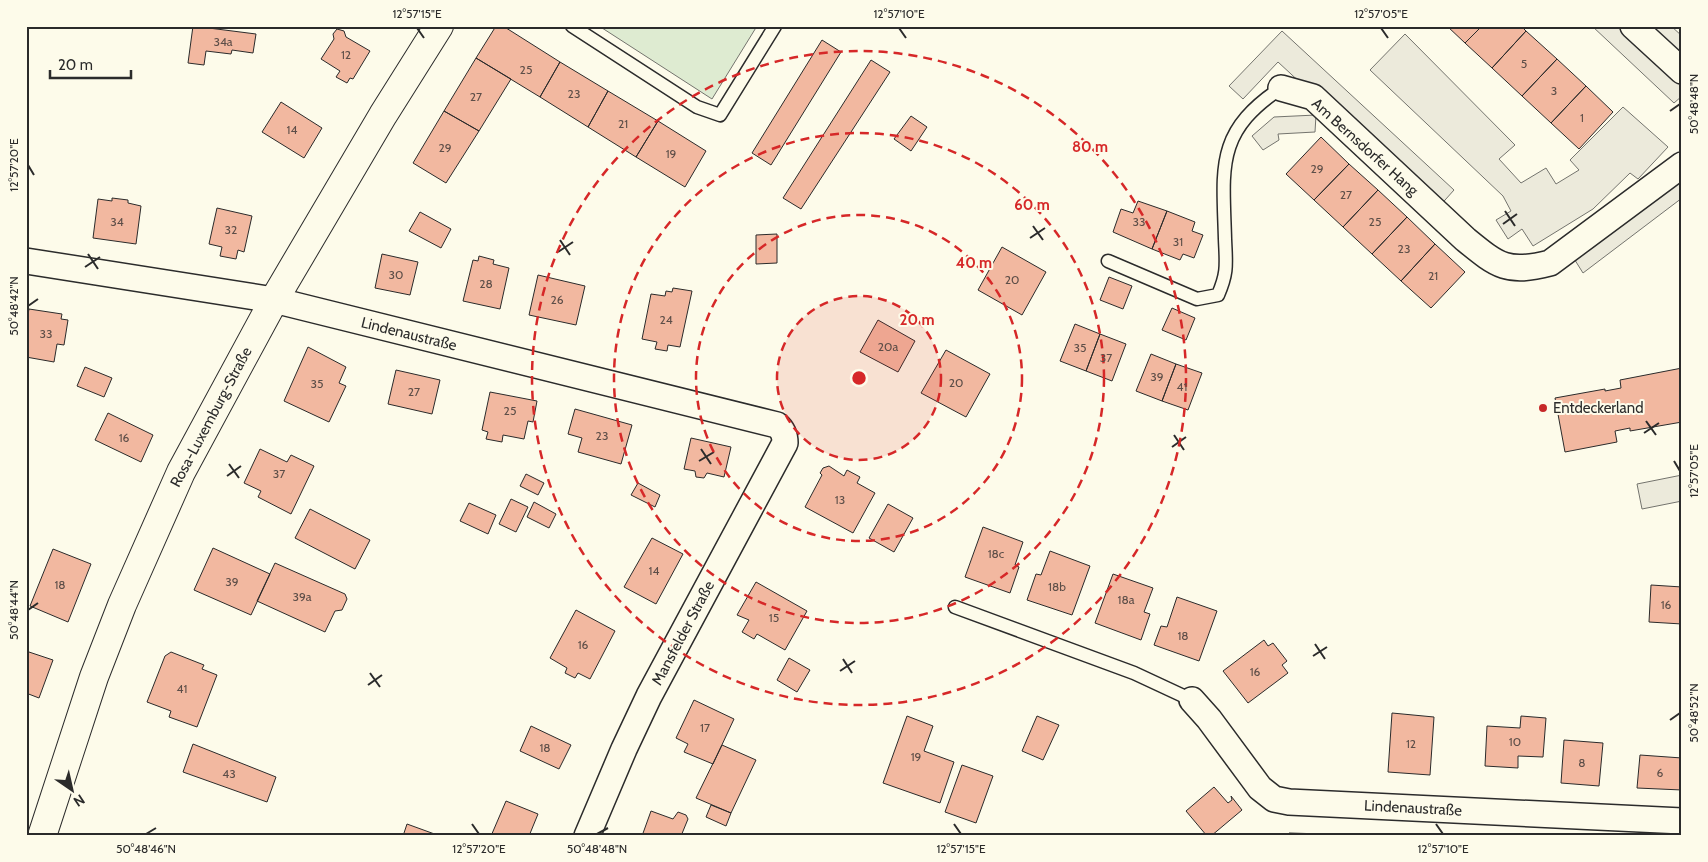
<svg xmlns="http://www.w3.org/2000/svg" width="1708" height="862" viewBox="0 0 1708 862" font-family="Cabin,sans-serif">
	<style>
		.green { fill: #deebd1; stroke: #74746e }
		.parking { fill: #eceadb; stroke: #74746e }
		.building { fill: #f2b8a0; stroke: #2b2b2b }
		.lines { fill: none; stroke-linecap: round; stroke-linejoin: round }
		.lane-casing { stroke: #2b2b2b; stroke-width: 15 }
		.street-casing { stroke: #2b2b2b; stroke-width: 28 }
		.secondary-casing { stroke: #2b2b2b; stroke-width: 30 }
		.lane { stroke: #fdfbea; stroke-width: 12 }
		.street { stroke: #fdfbea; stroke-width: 25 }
		.secondary { stroke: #fdfbea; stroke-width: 28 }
		.ticks { fill: none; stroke: #2b2b2b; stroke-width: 2 }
		.ring { fill: none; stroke: #d62828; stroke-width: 2.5; stroke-dasharray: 9 6 }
		.poi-dot { fill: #c62828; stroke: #fdfbea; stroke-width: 2 }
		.labels { text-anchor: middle; stroke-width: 4; stroke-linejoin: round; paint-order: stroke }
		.number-label { font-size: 12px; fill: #5d4e48 }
		.street-label { font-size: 15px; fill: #2b2b2b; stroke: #fdfbea }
		.poi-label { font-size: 15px; fill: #2b2b2b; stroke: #fdfbea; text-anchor: start }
		.centre { fill: #d62828; stroke: #fdfbea; stroke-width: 2.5 }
		.ring-label { font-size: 15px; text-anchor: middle; font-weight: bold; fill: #d62828; stroke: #fdfbea; stroke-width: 4; stroke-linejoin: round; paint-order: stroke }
		.neatline { fill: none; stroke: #2b2b2b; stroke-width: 2 }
		.ticks-label { font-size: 12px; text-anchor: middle; fill: #2b2b2b }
	</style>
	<rect width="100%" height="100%" fill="#fdfbea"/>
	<!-- green -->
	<path class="green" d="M 599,26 L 757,26 L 712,99 Z"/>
	<!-- parking -->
	<path class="parking" d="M 1592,26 L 1671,26 L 1682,36 L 1682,96 L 1674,103 Z
		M 1282,31 L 1454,190 L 1437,209 L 1278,62 L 1243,99 L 1229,86 Z
		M 1405,34 L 1515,145 L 1499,159 L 1521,183 L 1546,168 L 1556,184 L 1579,170 L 1570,160 L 1623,107 L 1668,147 L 1638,179 L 1630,173 L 1593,209 L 1533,246 L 1522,229 L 1508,239 L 1496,220 L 1511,211 L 1503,196 L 1370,70 Z
		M 1316,115 L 1315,132 L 1278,134 L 1279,140 L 1263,150 L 1252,136 L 1274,117 Z
		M 1682,165 L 1682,198 L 1583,273 L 1568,249 Z
		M 1682,475 L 1682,501 L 1642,509 L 1637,484 Z"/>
	<!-- building -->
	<path class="building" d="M 193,26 L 256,34 L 253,53 L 232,50 L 231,54 L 206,51 L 204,65 L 188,63 Z
		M 496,26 L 503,26 L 560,62 L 540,97 L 476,58 Z
		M 1447,26 L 1482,26 L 1465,43 Z
		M 1482,26 L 1521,26 L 1526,31 L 1492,68 L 1465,43 Z
		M 337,29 L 344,31 L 346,37 L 370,51 L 353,79 L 350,78 L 347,83 L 336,77 L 340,71 L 321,59 L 334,39 L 333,34 Z
		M 1526,31 L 1557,59 L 1522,96 L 1492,68 Z
		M 822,40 L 841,52 L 771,165 L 752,153 Z
		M 476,58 L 511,79 L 479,131 L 444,111 Z
		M 1557,59 L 1586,86 L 1551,123 L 1522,96 Z
		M 871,60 L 890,72 L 801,209 L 783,198 Z
		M 560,62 L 608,91 L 588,127 L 540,97 Z
		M 1586,86 L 1613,112 L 1579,149 L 1551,123 Z
		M 608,91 L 658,121 L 636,157 L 588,127 Z
		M 281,102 L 322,128 L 304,158 L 262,132 Z
		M 444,111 L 479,131 L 446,183 L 413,163 Z
		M 911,116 L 927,127 L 911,151 L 894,139 Z
		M 658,121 L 706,151 L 685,187 L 636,157 Z
		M 1321,137 L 1349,164 L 1314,200 L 1286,174 Z
		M 1349,164 L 1378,190 L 1343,227 L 1314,200 Z
		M 1378,190 L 1407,217 L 1372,254 L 1343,227 Z
		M 112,198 L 128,200 L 128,203 L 141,206 L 136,244 L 93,238 L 98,199 L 112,201 Z
		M 1138,201 L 1167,211 L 1152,249 L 1113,232 L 1121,209 L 1133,213 Z
		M 217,208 L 252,216 L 244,252 L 238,250 L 236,259 L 220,256 L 222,247 L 209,244 Z
		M 1167,211 L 1195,222 L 1192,231 L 1203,235 L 1194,258 L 1183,254 L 1180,260 L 1152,249 Z
		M 420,212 L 451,229 L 441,248 L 409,231 Z
		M 1407,217 L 1435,244 L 1401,281 L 1372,254 Z
		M 777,234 L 777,263 L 756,264 L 756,235 Z
		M 1435,244 L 1465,272 L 1431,308 L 1401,281 Z
		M 1002,247 L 1046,272 L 1022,315 L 978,290 Z
		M 382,254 L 418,262 L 410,295 L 375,288 Z
		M 479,256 L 494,260 L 493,264 L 509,268 L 500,309 L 463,301 L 473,260 L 478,261 Z
		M 538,275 L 585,286 L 576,325 L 529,315 Z
		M 1109,277 L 1132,286 L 1123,309 L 1100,300 Z
		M 673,288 L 692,291 L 680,347 L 668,345 L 667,351 L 655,349 L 657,342 L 642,339 L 651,294 L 665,296 L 666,291 L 672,292 Z
		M 1172,308 L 1195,318 L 1186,340 L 1162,330 Z
		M 29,309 L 62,314 L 61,319 L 68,320 L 64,345 L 57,344 L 54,362 L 26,357 L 26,325 Z
		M 878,320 L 915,341 L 898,372 L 860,352 Z
		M 1075,324 L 1100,334 L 1086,371 L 1060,361 Z
		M 1100,334 L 1126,344 L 1112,381 L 1086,371 Z
		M 308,347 L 346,367 L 339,383 L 346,386 L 329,422 L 284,401 Z
		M 946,350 L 990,374 L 966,417 L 921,393 Z
		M 1151,354 L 1176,364 L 1162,401 L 1136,391 Z
		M 1176,364 L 1202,373 L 1188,410 L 1162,401 Z
		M 85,367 L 112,378 L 104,397 L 77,386 Z
		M 1682,368 L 1682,422 L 1630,431 L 1630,428 L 1615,431 L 1617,442 L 1565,452 L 1555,398 L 1605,389 L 1605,391 L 1621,388 L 1620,380 Z
		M 396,370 L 440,380 L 432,414 L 388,404 Z
		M 490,392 L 537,401 L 533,422 L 528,421 L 524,439 L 503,435 L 502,442 L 486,439 L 488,432 L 482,430 Z
		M 575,409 L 632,425 L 621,464 L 578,452 L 582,438 L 568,434 Z
		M 108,413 L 153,435 L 141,462 L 95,440 Z
		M 691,438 L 731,447 L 724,477 L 707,473 L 704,478 L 696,477 L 695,471 L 684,469 Z
		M 260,449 L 287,462 L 291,455 L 314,466 L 291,514 L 258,497 L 261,491 L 244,483 Z
		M 829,466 L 844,476 L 847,470 L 860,477 L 857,483 L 875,493 L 853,533 L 805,507 L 822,475 L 820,473 L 823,468 Z
		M 526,474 L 544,483 L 538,495 L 520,486 Z
		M 638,483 L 660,495 L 655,507 L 631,495 Z
		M 511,499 L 528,507 L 516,532 L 499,524 Z
		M 534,502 L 556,514 L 549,528 L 527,517 Z
		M 469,503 L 496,515 L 488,534 L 460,521 Z
		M 888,504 L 913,518 L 894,552 L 869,538 Z
		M 310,509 L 370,540 L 355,569 L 295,538 Z
		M 983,527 L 1023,542 L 1015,565 L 1019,567 L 1010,593 L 965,577 Z
		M 652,538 L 683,554 L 656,604 L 624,587 Z
		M 213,548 L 270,574 L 251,615 L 194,590 Z
		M 53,549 L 91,564 L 68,622 L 30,606 Z
		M 1050,551 L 1090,566 L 1072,615 L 1027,600 L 1036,574 L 1041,575 Z
		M 275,563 L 345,594 L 347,599 L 342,610 L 335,611 L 325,632 L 257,601 Z
		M 1113,574 L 1153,588 L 1144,612 L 1150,614 L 1141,640 L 1095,623 Z
		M 756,582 L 807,611 L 785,650 L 757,634 L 754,639 L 742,632 L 749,620 L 737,615 Z
		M 1651,585 L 1682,587 L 1682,624 L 1649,622 Z
		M 1177,597 L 1217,611 L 1199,661 L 1154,645 L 1161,626 L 1167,627 Z
		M 576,610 L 615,631 L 590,679 L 578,673 L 575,678 L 565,673 L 567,668 L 550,658 Z
		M 1264,640 L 1268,646 L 1273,643 L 1287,661 L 1282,665 L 1288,673 L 1248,703 L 1223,671 Z
		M 26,651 L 53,660 L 39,698 L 26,693 Z
		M 171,652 L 204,665 L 202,669 L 217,675 L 197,727 L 169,717 L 171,711 L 147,702 L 165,656 Z
		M 789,658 L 810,670 L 797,692 L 777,680 Z
		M 694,700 L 734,719 L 713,764 L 684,752 L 688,744 L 676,738 Z
		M 1392,713 L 1434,717 L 1430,775 L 1388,772 Z
		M 907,716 L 933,726 L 924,751 L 954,762 L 940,803 L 883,783 Z
		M 1037,716 L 1059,725 L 1043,760 L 1022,751 Z
		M 1521,716 L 1546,718 L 1543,757 L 1518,756 L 1518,768 L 1485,766 L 1487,726 L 1520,728 Z
		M 531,726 L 571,745 L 559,769 L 520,751 Z
		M 1564,740 L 1603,743 L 1599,786 L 1561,783 Z
		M 193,744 L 276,777 L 267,802 L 183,772 Z
		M 722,745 L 756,760 L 731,813 L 696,798 Z
		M 1640,755 L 1682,758 L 1682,790 L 1637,788 Z
		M 962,765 L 993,776 L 976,823 L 945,812 Z
		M 1214,787 L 1228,803 L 1232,800 L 1231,796 L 1242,810 L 1211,836 L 1207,836 L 1186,811 Z
		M 506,801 L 538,814 L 529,836 L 491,836 Z
		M 711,805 L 731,813 L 726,826 L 706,817 Z
		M 651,811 L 673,819 L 678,812 L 686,815 L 688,819 L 681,836 L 642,836 Z
		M 407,824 L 440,836 L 403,836 Z
		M 1289,833 L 1324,834 L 1324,836 L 1289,836 Z"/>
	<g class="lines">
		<!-- lane casing -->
		<g class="lane-casing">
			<path id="lane" d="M 572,26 L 697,107 L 720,115 L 775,26
				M 1108,261 L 1197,299 L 1218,295 C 1228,272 1226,264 1225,239 C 1223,167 1215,132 1281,88
				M 955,607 L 1134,673 L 1192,700"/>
		</g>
		<!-- street casing -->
		<g class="street-casing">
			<path id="street" d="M 1633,26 L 1682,71
				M 1281,88 L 1313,97 L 1465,239 C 1498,266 1507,274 1550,263 L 1682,165
				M 26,261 L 274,300 L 777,425 C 783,430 785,435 785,443 L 649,696 L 624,749 L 587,836
				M 1192,700 L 1209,719 L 1260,788 L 1274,799 L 1289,802 L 1682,821"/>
		</g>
		<!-- secondary casing -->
		<g class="secondary-casing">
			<path id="secondary" d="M 42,836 L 94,677 L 122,605 L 181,472 L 274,300 L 383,115 L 439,26"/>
		</g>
		<!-- lane -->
		<use href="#lane" class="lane"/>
		<!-- street -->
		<use href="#street" class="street"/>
		<!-- secondary -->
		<use href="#secondary" class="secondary"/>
	</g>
	<!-- ticks -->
	<path class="ticks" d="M 417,28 L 424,38M 899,28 L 906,38M 1381,28 L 1388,38M 1670,111 L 1680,104M 28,165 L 34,175M 1505,211 L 1515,226M 1503,224 L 1517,214M 1033,226 L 1043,240M 1030,238 L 1045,228M 560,240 L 570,255M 558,252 L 573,242M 88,254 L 98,269M 85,267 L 100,257M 28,306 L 38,299M 1646,421 L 1656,435M 1644,433 L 1659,423M 1174,435 L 1184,450M 1172,447 L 1186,437M 701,449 L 711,464M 699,461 L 714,452M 1674,461 L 1680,471M 229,464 L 239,478M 227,476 L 241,466M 28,610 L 38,603M 1315,644 L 1325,659M 1313,656 L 1327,647M 843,659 L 852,673M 840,671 L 855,661M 370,673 L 380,687M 368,685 L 382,675M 1670,720 L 1680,713M 472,824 L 479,834M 954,824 L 961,834M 1436,824 L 1443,834M 146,834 L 156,828M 597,834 L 608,828"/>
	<!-- distance rings -->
	<circle cx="859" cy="378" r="82" fill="#d62828" fill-opacity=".12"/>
	<g class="ring">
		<circle cx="859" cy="378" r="82"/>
		<circle cx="859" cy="378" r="163"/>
		<circle cx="859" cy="378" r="245"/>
		<circle cx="859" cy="378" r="327"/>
	</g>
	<!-- markers -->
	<circle class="poi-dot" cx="1543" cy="408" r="5"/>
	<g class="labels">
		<!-- number labels -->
		<g class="number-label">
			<text x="223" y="46">34a</text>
			<text x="346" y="59">12</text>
			<text x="1524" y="68">5</text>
			<text x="526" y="74">25</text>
			<text x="1554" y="95">3</text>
			<text x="574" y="98">23</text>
			<text x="476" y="101">27</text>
			<text x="1582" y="122">1</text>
			<text x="623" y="128">21</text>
			<text x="292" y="134">14</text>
			<text x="445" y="152">29</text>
			<text x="671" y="158">19</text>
			<text x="1317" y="173">29</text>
			<text x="1346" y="199">27</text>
			<text x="117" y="226">34</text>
			<text x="1139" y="226">33</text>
			<text x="1375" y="226">25</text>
			<text x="231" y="234">32</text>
			<text x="1178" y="246">31</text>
			<text x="1404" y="253">23</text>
			<text x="396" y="279">30</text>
			<text x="1433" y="280">21</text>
			<text x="1012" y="284">20</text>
			<text x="486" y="288">28</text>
			<text x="557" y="304">26</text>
			<text x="666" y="324">24</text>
			<text x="46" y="338">33</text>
			<text x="888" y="351">20a</text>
			<text x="1080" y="352">35</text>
			<text x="1106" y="362">37</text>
			<text x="1157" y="381">39</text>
			<text x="956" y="387">20</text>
			<text x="317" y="388">35</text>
			<text x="1182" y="391">41</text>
			<text x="414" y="396">27</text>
			<text x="510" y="415">25</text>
			<text x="602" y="440">23</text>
			<text x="124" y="442">16</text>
			<text x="279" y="478">37</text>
			<text x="840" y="504">13</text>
			<text x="996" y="558">18c</text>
			<text x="654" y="575">14</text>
			<text x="232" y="586">39</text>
			<text x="60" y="589">18</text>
			<text x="1057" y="591">18b</text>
			<text x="302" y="601">39a</text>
			<text x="1126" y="604">18a</text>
			<text x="1666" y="609">16</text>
			<text x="774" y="622">15</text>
			<text x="1183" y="640">18</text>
			<text x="583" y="649">16</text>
			<text x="1255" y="676">16</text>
			<text x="182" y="693">41</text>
			<text x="705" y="732">17</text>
			<text x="1515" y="746">10</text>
			<text x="1411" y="748">12</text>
			<text x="545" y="752">18</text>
			<text x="916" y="761">19</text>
			<text x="1582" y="767">8</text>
			<text x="1660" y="777">6</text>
			<text x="229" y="778">43</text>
		</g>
		<!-- street labels -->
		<g class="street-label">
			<text transform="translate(1365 147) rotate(42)" y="5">Am Bernsdorfer Hang</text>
			<text transform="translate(409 334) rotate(14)" y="5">Lindenaustraße</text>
			<text transform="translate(211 417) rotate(-62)" y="5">Rosa-Luxemburg-Straße</text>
			<text transform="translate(683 633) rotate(-62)" y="5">Mansfelder Straße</text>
			<text transform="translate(1413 808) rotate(3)" y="5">Lindenaustraße</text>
		</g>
		<!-- poi labels -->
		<g class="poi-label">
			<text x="1553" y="413">Entdeckerland</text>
		</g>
	</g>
	<circle cx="859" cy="378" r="8" class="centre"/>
	<g class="ring-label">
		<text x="1090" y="152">80 m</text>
		<text x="1032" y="210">60 m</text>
		<text x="974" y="268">40 m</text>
		<text x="917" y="325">20 m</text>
	</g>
	<!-- border -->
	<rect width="1708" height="862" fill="none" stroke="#fdfbea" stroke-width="55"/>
	<!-- north arrow -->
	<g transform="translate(72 790) rotate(146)" stroke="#fdfbea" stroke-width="4" paint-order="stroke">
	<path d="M0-4L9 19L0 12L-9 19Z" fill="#2b2b2b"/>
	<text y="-8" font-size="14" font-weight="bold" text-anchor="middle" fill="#2b2b2b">N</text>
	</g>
	<!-- scale -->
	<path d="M50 70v8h81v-8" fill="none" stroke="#2b2b2b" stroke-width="2.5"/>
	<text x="58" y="70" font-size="15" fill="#2b2b2b" stroke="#fdfbea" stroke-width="4" paint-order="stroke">20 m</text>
	<rect x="28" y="28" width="1652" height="806" class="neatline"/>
	<g class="ticks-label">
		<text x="417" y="18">12°57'15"E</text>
		<text x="899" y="18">12°57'10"E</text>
		<text x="1381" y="18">12°57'05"E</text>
		<text transform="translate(1694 104) rotate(-90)" y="4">50°48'48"N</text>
		<text transform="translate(14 165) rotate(-90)" y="4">12°57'20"E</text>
		<text transform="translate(14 306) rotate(-90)" y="4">50°48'42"N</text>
		<text transform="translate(1694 471) rotate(-90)" y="4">12°57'05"E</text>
		<text transform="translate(14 610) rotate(-90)" y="4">50°48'44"N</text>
		<text transform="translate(1694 713) rotate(-90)" y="4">50°48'52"N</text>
		<text x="146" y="853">50°48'46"N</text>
		<text x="479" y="853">12°57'20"E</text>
		<text x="597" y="853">50°48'48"N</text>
		<text x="961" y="853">12°57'15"E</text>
		<text x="1443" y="853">12°57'10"E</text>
	</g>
</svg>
